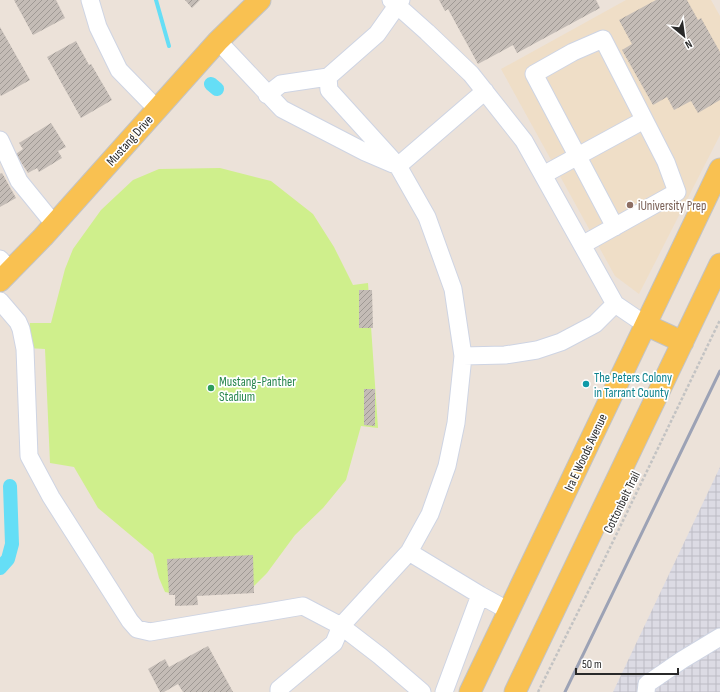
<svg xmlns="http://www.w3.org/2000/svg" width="720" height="692" viewBox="0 0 720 692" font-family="'Sofia Sans Condensed',sans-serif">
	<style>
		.industrial { fill: url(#industrial-grid) }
		.education { fill: #efdec7 }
		.pitch { fill: #cfef8c }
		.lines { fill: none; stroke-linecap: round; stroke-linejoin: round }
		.stream { stroke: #65def6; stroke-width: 4 }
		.canal { stroke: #65def6; stroke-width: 14 }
		.building { fill: url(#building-hatch) }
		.minor-casing { stroke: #ced4e3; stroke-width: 19 }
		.major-casing { stroke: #c3c3c3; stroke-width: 23 }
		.path { stroke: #c3c3c3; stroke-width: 2.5; stroke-dasharray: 3 2; stroke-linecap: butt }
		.minor { stroke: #fff; stroke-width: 17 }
		.major { stroke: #f9c151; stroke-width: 21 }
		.rail { stroke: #9ca2b5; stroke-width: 3 }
		.education-dot { fill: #8d6e63; stroke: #fff; stroke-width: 1.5 }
		.culture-dot { fill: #0f9aa8; stroke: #fff; stroke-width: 1.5 }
		.leisure-dot { fill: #2e9e5b; stroke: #fff; stroke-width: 1.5 }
		.labels { text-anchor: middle; stroke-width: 3.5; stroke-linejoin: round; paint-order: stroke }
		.street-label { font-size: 13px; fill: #292929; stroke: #fff }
		.education-label { font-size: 13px; fill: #785e54; stroke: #fff; text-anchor: start }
		.culture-label { font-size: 13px; fill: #0d838f; stroke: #fff; text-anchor: start }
		.leisure-label { font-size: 13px; fill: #27864d; stroke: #fff; text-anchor: start }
	</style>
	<defs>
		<pattern id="industrial-grid" width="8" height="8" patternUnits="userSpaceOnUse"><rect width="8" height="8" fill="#dcdbe4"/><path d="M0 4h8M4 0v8" fill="none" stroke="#bdbcc4"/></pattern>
		<pattern id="building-hatch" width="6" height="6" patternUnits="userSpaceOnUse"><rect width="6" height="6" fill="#c4bcb6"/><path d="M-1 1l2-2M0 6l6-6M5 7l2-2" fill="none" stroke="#9f9994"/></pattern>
	</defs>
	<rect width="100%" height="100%" fill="#ece2d9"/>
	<!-- industrial -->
	<path class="industrial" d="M 720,467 L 720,692 L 613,692 Z"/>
	<!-- education -->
	<path class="education" d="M 626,0 L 711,0 L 720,16 L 720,135 L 639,294 L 615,276 L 501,69 Z"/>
	<!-- pitch -->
	<path class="pitch" d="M 220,168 L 271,181 L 313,214 L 334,247 L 353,285 L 368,283 L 378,428 L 361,426 L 346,480 L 323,508 L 295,535 L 267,573 L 248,592 L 181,595 L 165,592 L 159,578 L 153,554 L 98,508 L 74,467 L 50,463 L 45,349 L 27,348 L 30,323 L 51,323 L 65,269 L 73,249 L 101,210 L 133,180 L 159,169 Z"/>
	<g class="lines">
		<!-- stream -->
		<path class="stream" d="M 156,0 L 169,46"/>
		<!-- canal -->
		<path class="canal" d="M 211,84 L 217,89
			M 0,568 L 8,559 L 12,544 L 10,486"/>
	</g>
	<!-- building -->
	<path class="building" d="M 14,0 L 56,0 L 65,18 L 33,35 Z
		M 185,0 L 200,0 L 192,8 Z
		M 439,0 L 596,0 L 600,8 L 517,53 L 513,45 L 478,64 L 448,9 L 445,11 Z
		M 656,0 L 687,0 L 698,20 L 701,18 L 720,52 L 720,100 L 698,113 L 691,101 L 674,110 L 667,97 L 653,105 L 622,50 L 632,44 L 619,20 Z
		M 0,27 L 30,80 L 1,96 L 0,94 Z
		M 76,41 L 89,65 L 91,64 L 112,100 L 81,118 L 47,57 Z
		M 51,123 L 66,147 L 58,151 L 62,158 L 39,172 L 37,168 L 28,173 L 16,154 L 23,149 L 19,143 Z
		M 2,173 L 16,198 L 0,207 L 0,174 Z
		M 359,290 L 372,290 L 373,328 L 359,328 Z
		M 364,389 L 375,389 L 375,426 L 364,425 Z
		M 253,555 L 254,593 L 197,596 L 198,605 L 175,606 L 175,595 L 169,595 L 167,559 Z
		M 208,646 L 233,692 L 183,692 L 178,684 L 164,692 L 160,692 L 148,669 L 165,659 L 169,667 Z"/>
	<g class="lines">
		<!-- minor casing -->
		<g class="minor-casing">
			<path id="minor" d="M 90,0 L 98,27 L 119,70 L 157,109
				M 391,0 L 427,32 L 471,74 L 524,141 L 615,304 L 646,325
				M 218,41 L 282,109 L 365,152 L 393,164
				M 267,95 L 281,84 L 328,77 L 377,34 L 401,0
				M 0,140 L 19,181 L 54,224
				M 398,166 L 485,91
				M 543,175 L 644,120
				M 582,245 L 677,192 L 666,162 L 603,39 L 573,52 L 534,74 L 615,227
				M 0,259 L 11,271
				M 0,301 L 18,322 L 21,329 L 25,349 L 29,456 L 51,497 L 130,621 L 137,629 L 150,632 L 303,606 L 341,626 L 380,656 L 422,692
				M 463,356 L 505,355 L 537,350 L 561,342 L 595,324 L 615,304
				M 409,552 L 480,595
				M 279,692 L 279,689 L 334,643 L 341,626 L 409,552 L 430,514 L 447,466 L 456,423 L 463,356 L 453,289 L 427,217 L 398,166 L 329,90 L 328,77
				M 444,692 L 480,595 L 509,611
				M 646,692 L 647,684 L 682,660 L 720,637"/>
		</g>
		<!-- major casing -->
		<g class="major-casing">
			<path id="major" d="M 0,281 L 43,237 L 218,41 L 260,0
				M 646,325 L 683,342
				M 470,692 L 720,169
				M 515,692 L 720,264"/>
		</g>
		<!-- path -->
		<path class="path" d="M 538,692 L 604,560 L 720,320"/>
		<!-- minor -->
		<use href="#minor" class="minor"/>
		<!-- major -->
		<use href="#major" class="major"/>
		<!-- rail -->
		<path class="rail" d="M 565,692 L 720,371"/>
	</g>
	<!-- markers -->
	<circle class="education-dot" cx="630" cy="205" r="4"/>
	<circle class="culture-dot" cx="586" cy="384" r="4"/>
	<circle class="leisure-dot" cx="211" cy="388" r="4"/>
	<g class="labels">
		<!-- street labels -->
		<g class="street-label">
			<text transform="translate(129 140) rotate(-48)" y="5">Mustang Drive</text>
			<text transform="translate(585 452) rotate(-65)" y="5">Ira E Woods Avenue</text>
			<text transform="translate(621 502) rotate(-64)" y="5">Cottonbelt Trail</text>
		</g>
		<!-- education labels -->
		<g class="education-label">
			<text x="638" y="210">iUniversity Prep</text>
		</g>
		<!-- culture labels -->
		<g class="culture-label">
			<text x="594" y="382">The Peters Colony<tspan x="594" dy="15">in Tarrant County</tspan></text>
		</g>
		<!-- leisure labels -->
		<g class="leisure-label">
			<text x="219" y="386">Mustang-Panther<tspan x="219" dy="15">Stadium</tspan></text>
		</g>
	</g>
	<!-- north arrow -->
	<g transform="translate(684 36) rotate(151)" stroke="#ffffff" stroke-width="3" paint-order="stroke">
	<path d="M0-3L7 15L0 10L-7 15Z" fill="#292929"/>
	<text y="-6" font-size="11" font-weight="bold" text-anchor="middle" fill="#292929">N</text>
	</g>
	<!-- scale -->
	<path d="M576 668v6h102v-6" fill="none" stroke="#292929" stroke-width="2"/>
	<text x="582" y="668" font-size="12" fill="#292929" stroke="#ffffff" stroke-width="3" paint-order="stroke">50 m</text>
</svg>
